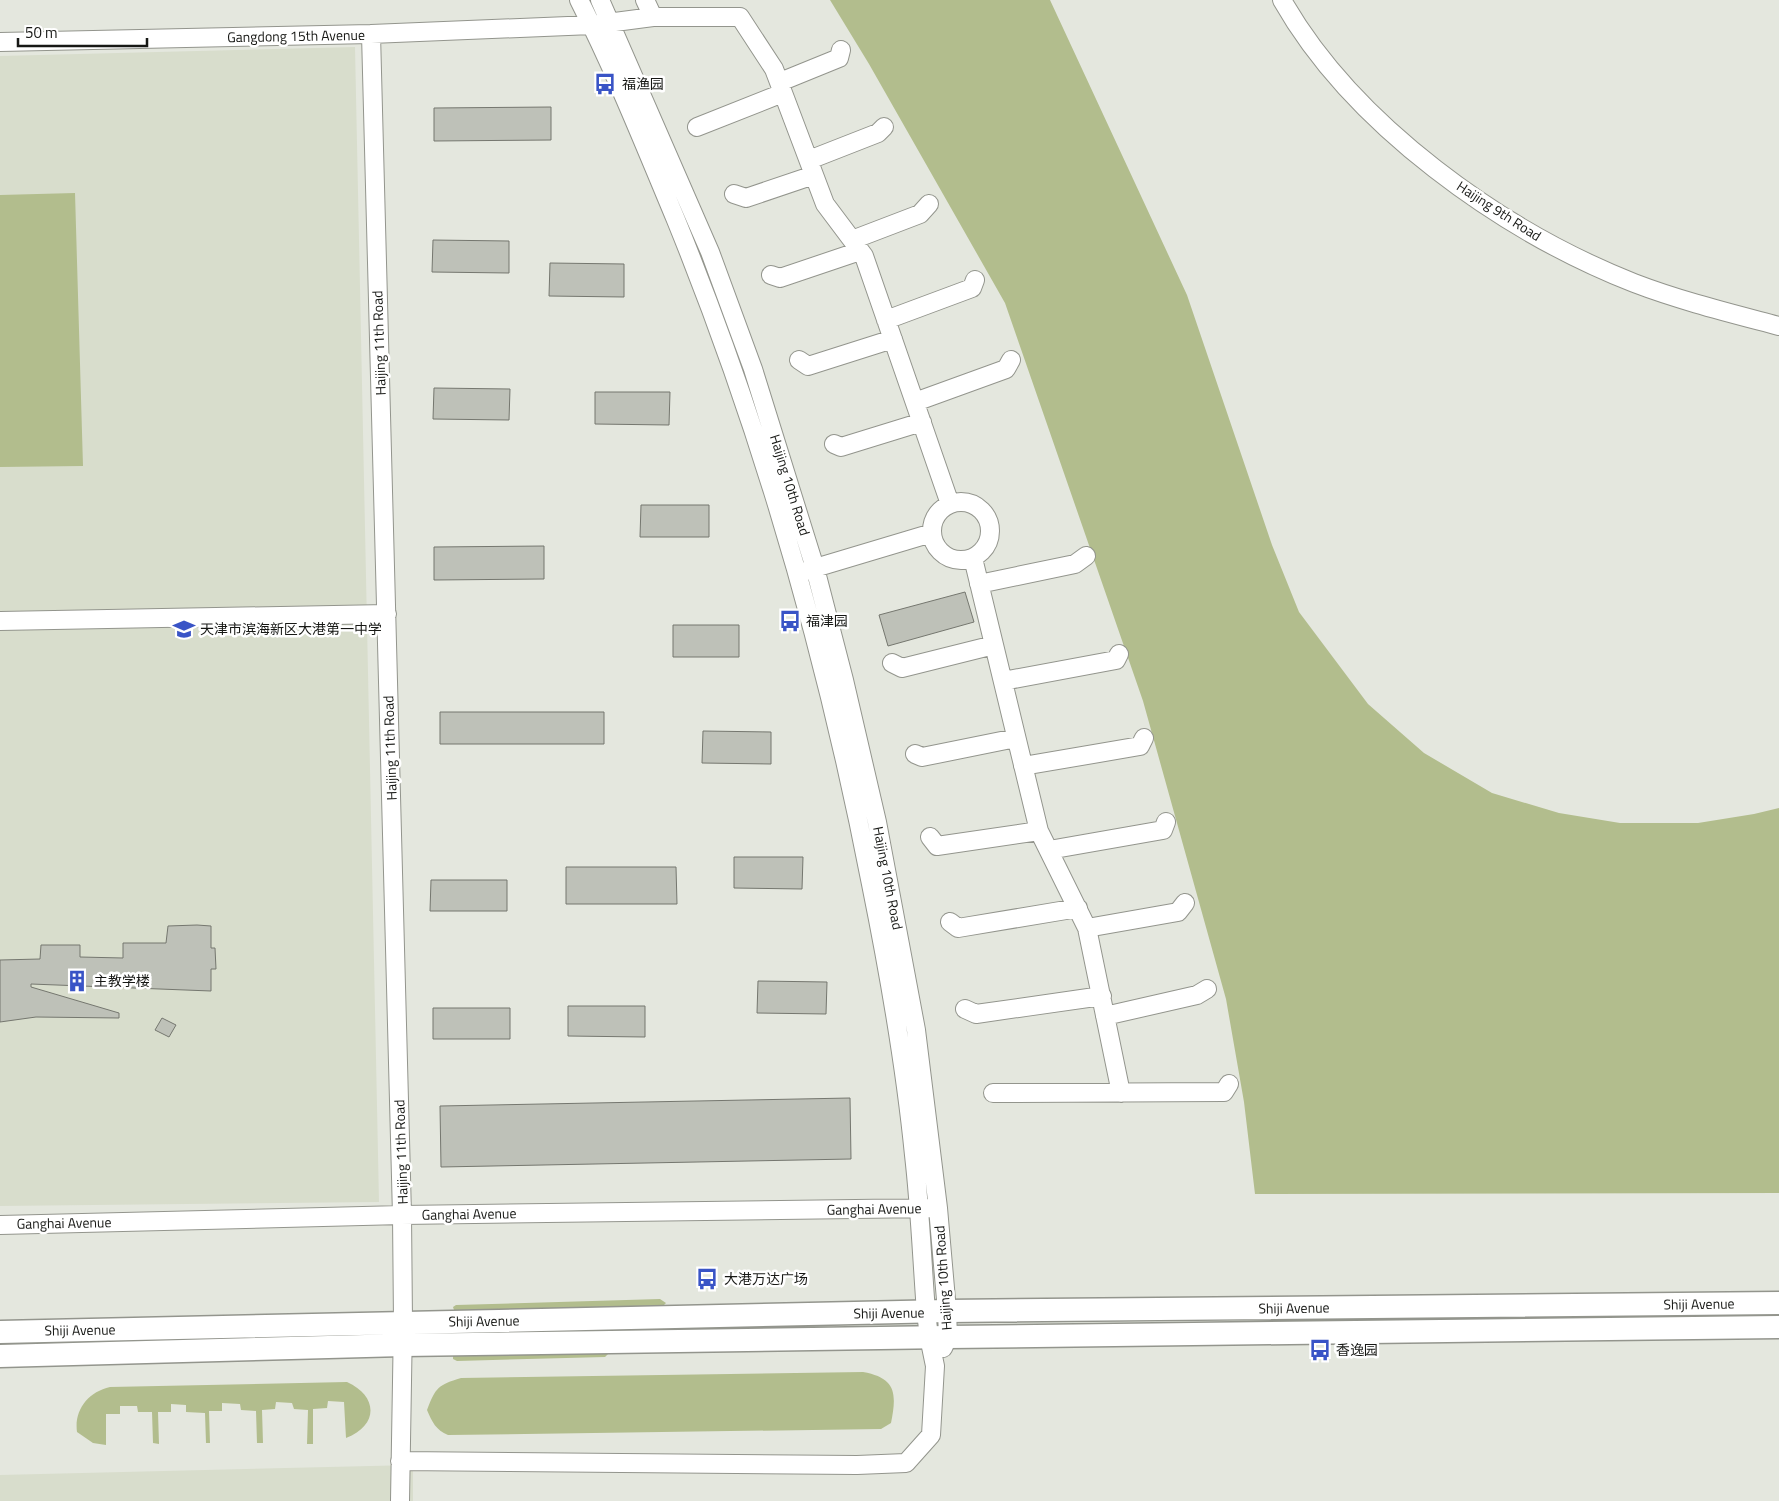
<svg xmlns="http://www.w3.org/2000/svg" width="1779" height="1501" viewBox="0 0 1779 1501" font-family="'Titillium Web','Noto Sans SC',sans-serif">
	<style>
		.built { fill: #d8ddcc }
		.green { fill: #b2bd8d }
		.building { fill: #bec1b8; stroke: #75776f }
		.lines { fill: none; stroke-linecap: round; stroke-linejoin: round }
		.minor-casing { stroke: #93958d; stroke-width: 20 }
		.major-casing { stroke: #93958d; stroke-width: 25 }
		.minor { stroke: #fff; stroke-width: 18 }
		.major { stroke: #fff; stroke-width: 22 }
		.labels { text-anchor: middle; stroke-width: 5; stroke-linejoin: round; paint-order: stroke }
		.street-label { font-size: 14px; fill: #171815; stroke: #fff }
		.poi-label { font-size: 14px; fill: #171815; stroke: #fff; text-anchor: start }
	</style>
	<rect width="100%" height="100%" fill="#e4e7de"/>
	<!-- built -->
	<path class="built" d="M 355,47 L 379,1202 L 0,1206 L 0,56 Z
		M 413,1465 L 413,1501 L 0,1501 L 0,1475 Z"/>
	<!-- green -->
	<path class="green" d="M 830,0 L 1050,0 L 1187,295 L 1272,545 L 1299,612 L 1368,704 L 1424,753 L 1492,793 L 1559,813 L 1620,823 L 1698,823 L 1754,814 L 1779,808 L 1779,1193 L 1255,1194 L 1244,1102 L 1226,999 L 1143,701 L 1005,303 L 869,64 Z
		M 75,193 L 83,466 L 0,467 L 0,195 Z
		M 660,1299 L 666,1303 L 661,1308 L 455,1313 L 453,1307 L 456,1305 Z
		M 610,1352 L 605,1357 L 457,1361 L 453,1359 L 453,1356 L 458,1353 Z
		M 863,1372 C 896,1378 897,1393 891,1423 L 881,1429 L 448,1435 C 436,1430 432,1422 427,1410 C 436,1387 438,1385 461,1378 Z
		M 347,1382 C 378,1396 379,1425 346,1438 L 344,1402 L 328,1401 L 327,1408 L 313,1409 L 313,1444 L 307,1444 L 308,1410 L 294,1409 L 292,1403 L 276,1402 L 275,1409 L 262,1410 L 263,1443 L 257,1443 L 256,1411 L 241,1410 L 240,1404 L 222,1403 L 222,1411 L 209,1411 L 210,1443 L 206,1443 L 205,1413 L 186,1412 L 186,1405 L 171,1404 L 171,1412 L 158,1412 L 159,1444 L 153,1443 L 152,1412 L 138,1412 L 137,1406 L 120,1406 L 120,1414 L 106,1414 L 106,1445 L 93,1443 L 77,1432 C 74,1410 88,1392 110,1387 Z"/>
	<!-- building -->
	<path class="building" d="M 551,107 L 551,140 L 434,141 L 434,108 Z
		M 433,240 L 509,241 L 509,273 L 432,272 Z
		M 550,263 L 624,264 L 624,297 L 549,296 Z
		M 434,388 L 510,389 L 509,420 L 433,419 Z
		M 595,392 L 670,392 L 669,425 L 595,424 Z
		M 641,505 L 709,505 L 709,537 L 640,537 Z
		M 544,546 L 544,579 L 434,580 L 434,547 Z
		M 965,592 L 974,622 L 888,646 L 879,615 Z
		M 673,625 L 739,625 L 739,657 L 673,657 Z
		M 440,712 L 604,712 L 604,744 L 440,744 Z
		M 703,731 L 771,732 L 771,764 L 702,763 Z
		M 734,857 L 803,857 L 802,889 L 734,888 Z
		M 566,867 L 676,867 L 677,904 L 566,904 Z
		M 431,880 L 507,880 L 507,911 L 430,911 Z
		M 197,925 L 211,926 L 211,948 L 215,948 L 216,969 L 211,969 L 211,991 L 31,984 L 31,987 L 119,1013 L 119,1018 L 36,1017 L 0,1022 L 0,960 L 40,959 L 41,945 L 80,945 L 80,957 L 123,958 L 123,943 L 166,943 L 168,926 Z
		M 758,981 L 827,982 L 826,1014 L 757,1013 Z
		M 568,1006 L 645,1006 L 645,1037 L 568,1036 Z
		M 433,1008 L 510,1008 L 510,1039 L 433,1039 Z
		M 162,1018 L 176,1025 L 169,1037 L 155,1030 Z
		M 850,1098 L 851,1159 L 441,1167 L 440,1106 Z"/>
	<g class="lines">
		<!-- minor casing -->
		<g class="minor-casing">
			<path id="minor" d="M 600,0 L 710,252 L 753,369 L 815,568 L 844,680 L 877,822 L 916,1030 L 938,1208 L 947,1311 L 948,1337 L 943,1348
				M 645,0 L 653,17
				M 1282,0 C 1353,125 1502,231 1634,283 C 1681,301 1730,313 1779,326
				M 371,34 L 402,1215 L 403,1322 L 400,1501
				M 0,42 L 371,34 L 592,25 L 653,17 L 740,17 L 774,69 L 825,204 L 864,256 L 950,504
				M 780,82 L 839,58 L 841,50
				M 697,127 L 783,93
				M 809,160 L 878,133 L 884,127
				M 734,194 L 746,198 L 814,175
				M 852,240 L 920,214 L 929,204
				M 771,275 L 780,278 L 860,251
				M 886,320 L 972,288 L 975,280
				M 799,360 L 808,366 L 893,339
				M 915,402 L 1006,369 L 1011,360
				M 834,444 L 841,447 L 922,422
				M932 531a29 29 0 1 1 58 0a29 29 0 1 1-58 0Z
				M 973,558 L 1039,831 L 1087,928 L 1121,1093
				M 805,571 L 932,533
				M 979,584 L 1075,564 L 1086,556
				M 0,621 L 387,614
				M 892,663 L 902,668 L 994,645
				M 1003,681 L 1116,660 L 1119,654
				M 915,754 L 922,757 L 1016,738
				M 1023,766 L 1140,746 L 1144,738
				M 930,837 L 937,846 L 1039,831
				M 1049,850 L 1163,830 L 1166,822
				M 950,922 L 958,928 L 1078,908
				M 1087,928 L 1178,912 L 1185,903
				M 965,1009 L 976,1014 L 1102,996
				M 1105,1016 L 1197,995 L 1207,989
				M 993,1093 L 1224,1092 L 1229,1084
				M 0,1225 L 402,1215 L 930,1208
				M 400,1461 L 857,1465 L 906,1463 L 931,1435 L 935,1366 L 929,1337 L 926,1312 C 922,1259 920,1207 914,1155 C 905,1064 889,973 871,884 C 827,657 763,434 676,220 C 645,146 615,71 579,0"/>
		</g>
		<!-- major casing -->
		<g class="major-casing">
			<path id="major" d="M 0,1332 L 947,1311 L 1779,1303
				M 0,1356 L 403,1345 L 948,1337 L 1779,1327"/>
		</g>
		<!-- minor -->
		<use href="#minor" class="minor"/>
		<!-- major -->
		<use href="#major" class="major"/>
	</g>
	<!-- icons -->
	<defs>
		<g id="bus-bare" transform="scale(1.725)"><path d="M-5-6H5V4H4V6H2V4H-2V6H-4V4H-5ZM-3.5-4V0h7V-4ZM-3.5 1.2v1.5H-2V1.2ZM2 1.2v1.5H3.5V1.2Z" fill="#3954c6" stroke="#fff" stroke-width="2.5" paint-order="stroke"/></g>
		<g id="school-bare" transform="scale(1.725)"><path d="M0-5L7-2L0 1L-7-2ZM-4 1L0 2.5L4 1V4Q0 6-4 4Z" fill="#3954c6" stroke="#fff" stroke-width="2.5" paint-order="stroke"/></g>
		<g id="building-bare" transform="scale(1.725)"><path d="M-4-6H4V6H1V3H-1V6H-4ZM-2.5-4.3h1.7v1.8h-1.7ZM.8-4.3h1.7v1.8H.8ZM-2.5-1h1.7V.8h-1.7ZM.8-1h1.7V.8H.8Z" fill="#3954c6" stroke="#fff" stroke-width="2.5" paint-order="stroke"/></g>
	</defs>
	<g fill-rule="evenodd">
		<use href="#bus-bare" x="605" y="84"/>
		<use href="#bus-bare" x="790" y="621"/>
		<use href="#school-bare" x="184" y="629"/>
		<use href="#building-bare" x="77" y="981"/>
		<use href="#bus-bare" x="707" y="1279"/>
		<use href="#bus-bare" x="1320" y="1350"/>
	</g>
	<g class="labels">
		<!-- street labels -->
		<g class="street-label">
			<text transform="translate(296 36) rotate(-1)" y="5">Gangdong 15th Avenue</text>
			<text transform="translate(1499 211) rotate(33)" y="5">Haijing 9th Road</text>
			<text transform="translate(379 343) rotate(-92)" y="5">Haijing 11th Road</text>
			<text transform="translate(790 485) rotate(73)" y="5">Haijing 10th Road</text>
			<text transform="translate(390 748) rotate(-92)" y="5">Haijing 11th Road</text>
			<text transform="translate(888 878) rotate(79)" y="5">Haijing 10th Road</text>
			<text transform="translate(401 1152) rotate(-92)" y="5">Haijing 11th Road</text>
			<text transform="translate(874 1209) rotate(-1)" y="5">Ganghai Avenue</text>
			<text transform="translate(469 1214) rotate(-1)" y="5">Ganghai Avenue</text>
			<text transform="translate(64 1223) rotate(-1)" y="5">Ganghai Avenue</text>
			<text transform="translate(943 1278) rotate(-94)" y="5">Haijing 10th Road</text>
			<text transform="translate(1699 1304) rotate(-1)" y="5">Shiji Avenue</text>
			<text transform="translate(1294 1308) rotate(-1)" y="5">Shiji Avenue</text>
			<text transform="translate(889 1313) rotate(-1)" y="5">Shiji Avenue</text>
			<text transform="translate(484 1321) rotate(-1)" y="5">Shiji Avenue</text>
			<text transform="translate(80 1330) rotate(-1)" y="5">Shiji Avenue</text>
		</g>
		<!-- poi labels -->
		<g class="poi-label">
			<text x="622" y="89">福渔园</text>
			<text x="806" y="626">福津园</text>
			<text x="200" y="634">天津市滨海新区大港第一中学</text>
			<text x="94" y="986">主教学楼</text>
			<text x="724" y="1284">大港万达广场</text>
			<text x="1336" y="1355">香逸园</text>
		</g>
	</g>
	<!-- scale -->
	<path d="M18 38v8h129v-8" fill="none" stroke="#171815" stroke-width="2.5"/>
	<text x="25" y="38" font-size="15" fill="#171815" stroke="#ffffff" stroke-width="4" paint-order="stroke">50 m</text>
</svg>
